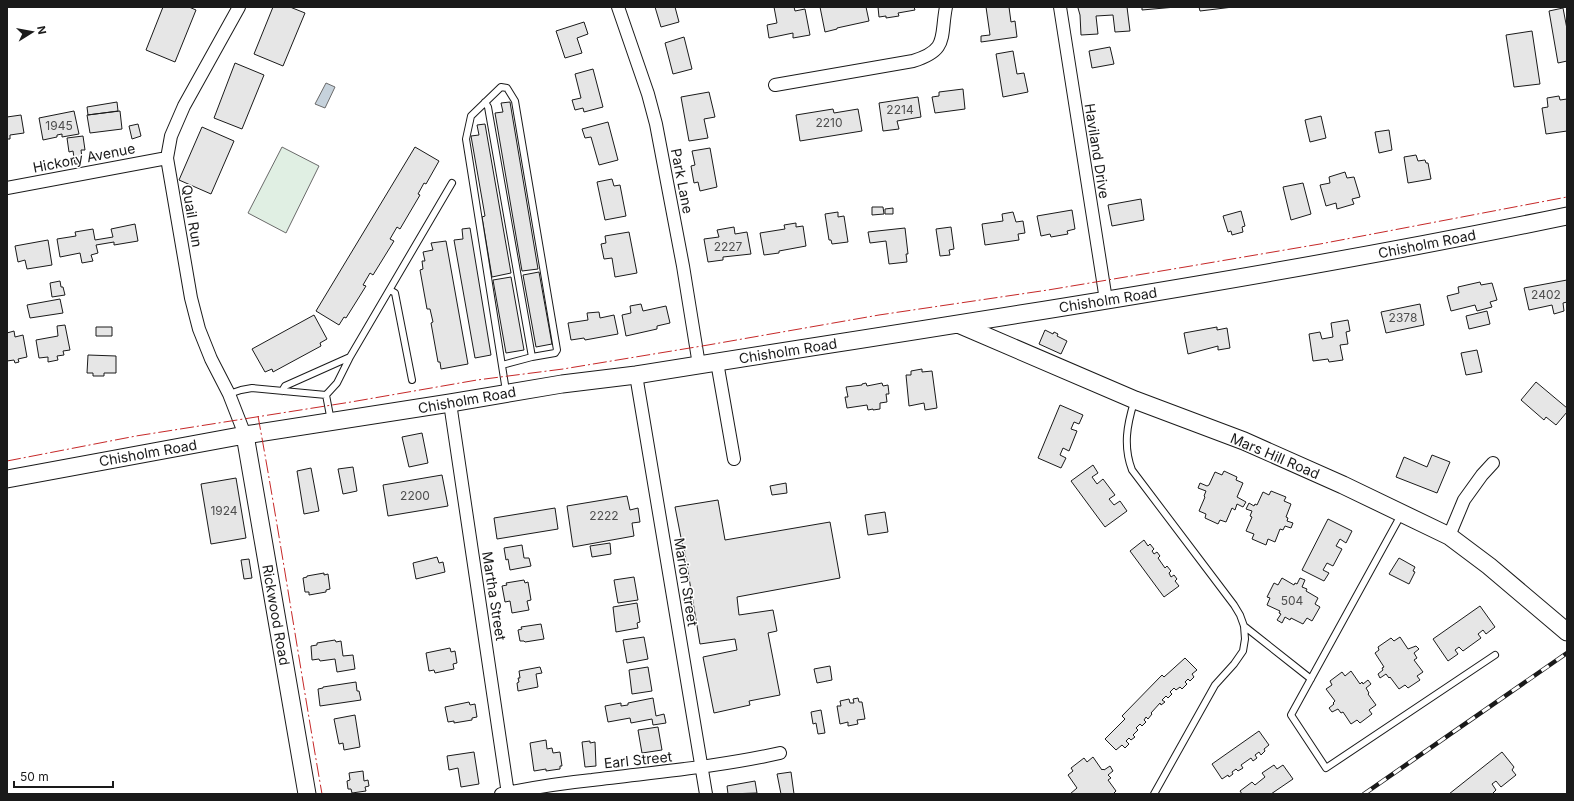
<svg xmlns="http://www.w3.org/2000/svg" width="1574" height="801" viewBox="0 0 1574 801" font-family="Inter,sans-serif">
	<style>
		.green { fill: #e0efe3; stroke: #6a6a6a }
		.water { fill: #c6d2dc; stroke: #6a6a6a }
		.building { fill: #e6e6e6; stroke: #1a1a1a }
		.lines { fill: none; stroke-linecap: round; stroke-linejoin: round }
		.lane-casing { stroke: #1a1a1a; stroke-width: 8 }
		.street-casing { stroke: #1a1a1a; stroke-width: 14 }
		.secondary-casing { stroke: #1a1a1a; stroke-width: 19 }
		.lane { stroke: #fff; stroke-width: 6 }
		.street { stroke: #fff; stroke-width: 12 }
		.secondary { stroke: #fff; stroke-width: 17 }
		.rail-casing { stroke: #1a1a1a; stroke-width: 4.5 }
		.rail { stroke: #fff; stroke-width: 3; stroke-dasharray: 9; stroke-linecap: butt }
		.power { stroke: #c62828; stroke-width: 1; stroke-dasharray: 14 3 2 3; stroke-linecap: butt }
		.labels { text-anchor: middle; stroke-width: 3; stroke-linejoin: round; paint-order: stroke }
		.number-label { font-size: 12px; fill: #4d4d4d }
		.street-label { font-size: 14px; fill: #1a1a1a; stroke: #fff }
	</style>
	<rect width="100%" height="100%" fill="#fff"/>
	<!-- green -->
	<path class="green" d="M 282,147 L 319,166 L 286,233 L 248,213 Z"/>
	<!-- water -->
	<path class="water" d="M 326,83 L 335,87 L 325,108 L 315,104 Z"/>
	<!-- building -->
	<path class="building" d="M 163,7 L 189,7 L 196,10 L 175,62 L 146,50 Z
		M 273,7 L 290,7 L 305,13 L 283,66 L 254,54 Z
		M 655,7 L 675,7 L 679,22 L 661,27 Z
		M 774,7 L 794,7 L 795,11 L 805,9 L 810,35 L 793,38 L 793,33 L 769,38 L 767,25 L 777,23 Z
		M 820,7 L 866,7 L 869,21 L 837,28 L 837,29 L 825,32 Z
		M 878,7 L 914,7 L 915,10 L 898,13 L 899,16 L 886,18 L 886,16 L 879,17 Z
		M 986,7 L 1009,7 L 1011,22 L 1015,21 L 1017,37 L 981,42 L 981,36 L 990,35 Z
		M 1079,7 L 1127,7 L 1130,31 L 1115,32 L 1113,15 L 1096,16 L 1098,34 L 1081,35 L 1080,15 L 1078,8 Z
		M 1142,7 L 1176,7 L 1142,10 Z
		M 1199,7 L 1233,7 L 1200,11 Z
		M 1563,8 L 1567,29 L 1567,61 L 1558,63 L 1549,11 Z
		M 584,22 L 588,34 L 577,38 L 582,53 L 565,58 L 556,31 Z
		M 1532,31 L 1540,84 L 1514,87 L 1506,35 Z
		M 684,37 L 692,69 L 673,74 L 665,43 Z
		M 1110,47 L 1114,64 L 1092,68 L 1089,51 Z
		M 1013,51 L 1017,74 L 1024,73 L 1028,92 L 1003,97 L 996,54 Z
		M 235,63 L 264,75 L 242,129 L 214,118 Z
		M 593,69 L 603,107 L 584,112 L 583,108 L 575,110 L 572,100 L 581,98 L 575,74 Z
		M 963,89 L 965,109 L 935,113 L 932,97 L 939,96 L 939,92 Z
		M 709,92 L 715,117 L 704,119 L 708,138 L 689,141 L 681,97 Z
		M 1559,96 L 1560,100 L 1567,99 L 1567,131 L 1546,134 L 1542,108 L 1548,107 L 1547,98 Z
		M 918,97 L 921,117 L 897,121 L 899,129 L 883,131 L 879,103 Z
		M 117,102 L 118,111 L 88,115 L 87,107 Z
		M 510,102 L 538,269 L 522,271 L 495,113 L 503,112 L 501,103 Z
		M 833,109 L 834,113 L 858,109 L 862,131 L 800,141 L 796,115 Z
		M 74,111 L 79,134 L 62,137 L 62,134 L 57,135 L 57,137 L 43,140 L 39,118 Z
		M 120,111 L 122,129 L 90,133 L 87,115 Z
		M 21,115 L 24,133 L 10,135 L 10,139 L 7,139 L 7,117 Z
		M 1321,116 L 1326,138 L 1310,142 L 1305,120 Z
		M 608,122 L 618,160 L 599,165 L 591,137 L 585,138 L 582,129 Z
		M 138,124 L 141,136 L 132,139 L 129,126 Z
		M 485,124 L 511,273 L 492,277 L 482,217 L 485,216 L 471,136 L 479,135 L 477,125 Z
		M 202,127 L 234,141 L 211,194 L 179,180 Z
		M 1389,130 L 1392,150 L 1379,153 L 1375,132 Z
		M 83,136 L 85,150 L 81,150 L 82,158 L 78,159 L 79,164 L 75,164 L 73,151 L 69,152 L 67,138 Z
		M 415,147 L 439,161 L 426,184 L 424,183 L 418,194 L 420,195 L 400,229 L 397,227 L 390,239 L 394,241 L 373,275 L 370,273 L 363,285 L 366,286 L 346,318 L 344,317 L 339,325 L 316,311 Z
		M 710,148 L 717,187 L 700,191 L 698,182 L 694,183 L 691,166 L 695,165 L 692,151 Z
		M 1416,155 L 1418,161 L 1425,160 L 1426,163 L 1428,163 L 1431,179 L 1408,183 L 1404,157 Z
		M 1345,172 L 1347,178 L 1354,177 L 1360,197 L 1352,199 L 1354,204 L 1337,209 L 1336,203 L 1326,206 L 1320,185 L 1330,183 L 1329,177 Z
		M 612,179 L 614,186 L 620,185 L 626,216 L 605,220 L 597,182 Z
		M 1303,183 L 1311,214 L 1291,220 L 1283,187 Z
		M 1141,199 L 1144,220 L 1112,226 L 1108,205 Z
		M 872,207 L 883,207 L 884,214 L 872,215 Z
		M 893,208 L 893,214 L 885,214 L 885,209 Z
		M 1072,210 L 1075,229 L 1067,231 L 1068,234 L 1051,237 L 1050,234 L 1041,236 L 1037,216 Z
		M 1241,211 L 1245,226 L 1242,227 L 1243,232 L 1232,235 L 1231,231 L 1228,232 L 1223,216 Z
		M 838,212 L 838,217 L 844,216 L 848,242 L 832,244 L 831,240 L 829,240 L 825,214 Z
		M 1013,212 L 1016,222 L 1023,221 L 1025,233 L 1018,234 L 1019,240 L 985,245 L 982,224 L 1003,221 L 1002,214 Z
		M 796,223 L 796,227 L 803,226 L 806,246 L 779,251 L 779,253 L 764,255 L 760,233 L 785,229 L 784,225 Z
		M 135,224 L 138,241 L 114,245 L 114,242 L 96,245 L 98,253 L 91,255 L 93,261 L 82,263 L 80,253 L 60,257 L 57,239 L 76,236 L 75,232 L 93,229 L 95,240 L 113,237 L 111,229 Z
		M 734,227 L 735,234 L 747,232 L 751,254 L 723,257 L 723,260 L 708,262 L 704,239 L 719,237 L 717,230 Z
		M 951,227 L 954,249 L 949,250 L 950,255 L 940,256 L 936,229 Z
		M 470,228 L 491,355 L 475,358 L 454,240 L 463,239 L 462,229 Z
		M 905,228 L 908,254 L 906,254 L 907,262 L 889,264 L 886,241 L 870,243 L 868,232 Z
		M 629,232 L 637,273 L 615,277 L 612,258 L 604,259 L 601,244 L 606,243 L 605,236 Z
		M 48,240 L 52,265 L 27,269 L 25,260 L 18,262 L 15,246 Z
		M 446,241 L 468,364 L 441,369 L 440,362 L 438,362 L 431,323 L 433,322 L 430,309 L 427,309 L 420,270 L 423,269 L 422,261 L 425,261 L 423,252 L 433,250 L 431,243 Z
		M 539,272 L 552,344 L 536,347 L 523,275 Z
		M 511,277 L 524,350 L 506,353 L 493,280 Z
		M 1567,280 L 1567,302 L 1563,303 L 1564,311 L 1554,314 L 1552,305 L 1529,310 L 1524,288 Z
		M 60,281 L 61,287 L 63,287 L 65,295 L 52,297 L 50,283 Z
		M 1480,282 L 1481,285 L 1492,283 L 1497,300 L 1490,302 L 1492,307 L 1477,311 L 1475,305 L 1451,311 L 1447,296 L 1459,293 L 1458,287 Z
		M 60,299 L 63,313 L 30,318 L 27,305 Z
		M 641,304 L 643,311 L 666,306 L 670,323 L 657,326 L 657,329 L 626,336 L 622,315 L 631,313 L 630,306 Z
		M 1420,304 L 1424,325 L 1386,333 L 1381,312 Z
		M 1487,311 L 1490,324 L 1469,329 L 1466,316 Z
		M 599,312 L 600,318 L 614,315 L 618,334 L 585,340 L 584,338 L 571,340 L 568,323 L 588,320 L 587,313 Z
		M 314,315 L 327,339 L 320,343 L 321,346 L 273,372 L 272,369 L 265,372 L 252,349 Z
		M 1348,320 L 1350,331 L 1346,332 L 1348,344 L 1340,345 L 1343,360 L 1329,362 L 1328,359 L 1313,361 L 1309,334 L 1320,332 L 1322,339 L 1333,337 L 1331,323 Z
		M 65,325 L 70,350 L 63,351 L 64,355 L 57,356 L 58,360 L 48,362 L 48,357 L 39,358 L 36,340 L 58,336 L 57,326 Z
		M 96,327 L 112,327 L 112,336 L 96,336 Z
		M 1217,327 L 1217,330 L 1227,328 L 1230,348 L 1218,350 L 1218,346 L 1188,354 L 1184,333 Z
		M 1045,330 L 1053,334 L 1054,332 L 1058,334 L 1057,336 L 1067,341 L 1061,354 L 1039,344 Z
		M 14,331 L 15,337 L 23,335 L 27,357 L 18,359 L 19,362 L 15,363 L 14,360 L 7,361 L 7,333 Z
		M 1477,350 L 1482,372 L 1466,375 L 1461,353 Z
		M 88,355 L 116,356 L 116,373 L 104,373 L 104,376 L 93,376 L 93,373 L 87,373 Z
		M 922,369 L 922,372 L 932,371 L 937,408 L 925,410 L 924,403 L 909,406 L 906,375 L 911,375 L 911,371 Z
		M 1536,382 L 1567,408 L 1567,412 L 1556,425 L 1546,417 L 1544,420 L 1521,400 Z
		M 866,383 L 867,386 L 882,383 L 883,386 L 888,385 L 889,394 L 886,394 L 887,402 L 880,403 L 880,409 L 873,410 L 873,409 L 868,410 L 867,405 L 847,408 L 845,397 L 848,397 L 846,387 L 862,385 L 862,384 Z
		M 1060,405 L 1083,415 L 1079,424 L 1074,422 L 1071,429 L 1077,431 L 1069,451 L 1063,448 L 1060,455 L 1066,458 L 1061,468 L 1038,458 Z
		M 422,433 L 428,463 L 409,467 L 402,437 Z
		M 1432,455 L 1450,462 L 1437,493 L 1396,477 L 1404,457 L 1427,467 Z
		M 1093,465 L 1098,473 L 1092,477 L 1097,484 L 1103,479 L 1115,495 L 1109,499 L 1114,505 L 1120,501 L 1127,511 L 1105,527 L 1071,481 Z
		M 353,467 L 357,491 L 343,494 L 338,469 Z
		M 311,468 L 319,511 L 304,514 L 297,471 Z
		M 1224,471 L 1237,477 L 1236,480 L 1243,483 L 1237,497 L 1246,502 L 1243,507 L 1237,504 L 1235,510 L 1232,508 L 1226,522 L 1220,520 L 1218,524 L 1205,518 L 1206,514 L 1199,511 L 1205,497 L 1204,496 L 1206,491 L 1198,488 L 1200,483 L 1207,486 L 1209,485 L 1215,472 L 1222,475 Z
		M 442,475 L 448,506 L 388,516 L 383,485 Z
		M 236,478 L 246,538 L 211,544 L 201,484 Z
		M 786,483 L 787,493 L 772,495 L 770,486 Z
		M 1271,491 L 1286,497 L 1284,501 L 1291,504 L 1286,517 L 1288,518 L 1287,521 L 1293,523 L 1291,528 L 1285,526 L 1283,530 L 1280,529 L 1275,542 L 1268,539 L 1266,545 L 1252,539 L 1254,534 L 1246,531 L 1252,517 L 1250,516 L 1252,511 L 1246,509 L 1249,503 L 1254,506 L 1255,504 L 1257,505 L 1263,492 L 1269,495 Z
		M 627,496 L 630,510 L 638,508 L 640,522 L 632,523 L 634,536 L 573,547 L 567,506 Z
		M 718,500 L 725,540 L 830,522 L 840,578 L 737,597 L 739,615 L 773,610 L 777,631 L 768,633 L 780,695 L 749,701 L 750,705 L 714,713 L 703,657 L 737,650 L 735,639 L 700,644 L 684,548 L 683,548 L 675,507 Z
		M 555,508 L 558,529 L 497,539 L 494,518 Z
		M 885,512 L 888,532 L 868,535 L 865,515 Z
		M 1328,519 L 1352,531 L 1346,543 L 1340,539 L 1336,546 L 1342,549 L 1333,566 L 1327,563 L 1323,570 L 1329,573 L 1324,581 L 1302,570 Z
		M 1144,540 L 1148,546 L 1150,544 L 1154,549 L 1152,551 L 1154,554 L 1157,552 L 1160,556 L 1158,558 L 1165,568 L 1167,566 L 1171,571 L 1169,573 L 1171,577 L 1174,575 L 1177,579 L 1175,581 L 1179,586 L 1164,597 L 1130,551 Z
		M 610,543 L 611,554 L 592,557 L 590,546 Z
		M 522,545 L 524,558 L 529,558 L 531,566 L 510,570 L 508,559 L 506,560 L 504,548 Z
		M 437,557 L 439,563 L 443,562 L 445,572 L 416,579 L 413,563 Z
		M 1399,558 L 1415,567 L 1413,571 L 1415,572 L 1409,584 L 1389,574 Z
		M 249,559 L 252,578 L 244,579 L 241,560 Z
		M 324,573 L 324,575 L 328,574 L 330,589 L 326,590 L 326,592 L 309,595 L 309,592 L 305,592 L 303,578 L 307,577 L 307,576 Z
		M 634,577 L 638,600 L 618,603 L 614,580 Z
		M 1282,578 L 1294,585 L 1295,583 L 1297,584 L 1300,578 L 1305,580 L 1302,587 L 1307,589 L 1306,591 L 1318,598 L 1315,604 L 1320,607 L 1312,621 L 1307,618 L 1303,624 L 1291,618 L 1290,620 L 1285,617 L 1282,623 L 1277,620 L 1281,614 L 1279,613 L 1280,611 L 1267,605 L 1270,598 L 1267,597 L 1274,583 L 1278,585 Z
		M 524,580 L 525,583 L 528,582 L 531,600 L 527,601 L 529,610 L 512,613 L 510,601 L 505,602 L 502,586 L 507,585 L 506,583 Z
		M 637,603 L 640,622 L 637,623 L 638,628 L 616,632 L 613,607 Z
		M 1480,606 L 1495,627 L 1486,634 L 1483,630 L 1478,634 L 1481,638 L 1463,651 L 1459,647 L 1455,650 L 1458,654 L 1448,661 L 1433,639 Z
		M 541,624 L 544,639 L 525,642 L 524,641 L 520,641 L 518,630 L 522,629 L 521,627 Z
		M 644,637 L 648,659 L 627,663 L 623,640 Z
		M 1400,637 L 1408,649 L 1416,646 L 1419,649 L 1414,653 L 1417,658 L 1414,660 L 1423,672 L 1417,676 L 1420,680 L 1408,688 L 1405,685 L 1399,689 L 1390,677 L 1389,678 L 1386,674 L 1380,678 L 1378,674 L 1383,670 L 1382,668 L 1384,667 L 1375,653 L 1379,650 L 1378,647 L 1391,638 L 1394,641 Z
		M 335,640 L 336,642 L 341,641 L 343,656 L 353,655 L 355,669 L 337,672 L 335,659 L 320,661 L 319,659 L 312,660 L 311,646 L 317,645 L 317,643 Z
		M 450,648 L 451,652 L 455,651 L 457,663 L 453,664 L 454,669 L 435,673 L 434,670 L 429,671 L 426,653 Z
		M 1185,658 L 1197,670 L 1192,674 L 1194,677 L 1190,681 L 1188,679 L 1185,682 L 1187,684 L 1182,689 L 1180,687 L 1176,690 L 1174,688 L 1170,692 L 1172,694 L 1168,698 L 1166,696 L 1162,700 L 1165,702 L 1161,705 L 1160,703 L 1151,713 L 1152,714 L 1148,719 L 1146,717 L 1144,720 L 1146,722 L 1142,726 L 1140,724 L 1136,728 L 1138,730 L 1133,735 L 1135,737 L 1131,740 L 1129,738 L 1126,741 L 1129,744 L 1125,748 L 1122,745 L 1116,750 L 1105,739 L 1125,719 L 1122,716 L 1162,675 L 1164,677 Z
		M 830,666 L 832,680 L 817,683 L 814,669 Z
		M 540,667 L 542,673 L 536,674 L 538,687 L 518,691 L 517,683 L 519,682 L 518,678 L 520,678 L 519,671 Z
		M 648,667 L 652,691 L 632,694 L 629,670 Z
		M 1351,671 L 1360,684 L 1362,682 L 1363,684 L 1368,680 L 1371,684 L 1366,688 L 1369,693 L 1368,694 L 1376,705 L 1369,710 L 1372,714 L 1360,723 L 1357,720 L 1351,724 L 1343,712 L 1341,713 L 1338,709 L 1332,712 L 1329,708 L 1334,704 L 1333,703 L 1335,701 L 1326,689 L 1332,685 L 1330,681 L 1342,672 L 1345,676 Z
		M 356,682 L 357,691 L 359,691 L 361,700 L 320,706 L 318,689 L 323,688 L 323,687 Z
		M 653,698 L 656,716 L 664,714 L 666,723 L 653,725 L 652,719 L 631,723 L 630,718 L 608,722 L 605,706 L 621,703 L 621,706 L 628,705 L 628,703 Z
		M 858,698 L 859,702 L 862,702 L 865,719 L 857,720 L 858,724 L 848,726 L 848,722 L 840,724 L 837,706 L 841,706 L 840,701 L 849,699 L 850,703 L 854,703 L 853,699 Z
		M 469,702 L 470,705 L 475,704 L 477,717 L 472,718 L 472,720 L 454,723 L 454,721 L 448,722 L 445,707 Z
		M 821,710 L 825,733 L 818,734 L 816,723 L 813,724 L 811,712 Z
		M 355,715 L 360,747 L 344,750 L 343,743 L 339,744 L 334,719 Z
		M 658,727 L 662,750 L 642,753 L 638,730 Z
		M 1259,731 L 1269,745 L 1264,749 L 1265,751 L 1261,755 L 1259,752 L 1255,755 L 1257,758 L 1253,761 L 1251,758 L 1241,765 L 1243,768 L 1238,771 L 1236,769 L 1232,772 L 1233,774 L 1229,777 L 1228,775 L 1222,779 L 1212,764 Z
		M 546,740 L 547,749 L 552,748 L 553,753 L 560,752 L 562,766 L 560,766 L 560,769 L 546,771 L 546,769 L 534,771 L 530,743 Z
		M 590,741 L 590,743 L 595,742 L 596,766 L 585,767 L 582,742 Z
		M 474,752 L 479,784 L 461,787 L 458,768 L 449,770 L 447,756 Z
		M 1502,752 L 1514,767 L 1512,770 L 1516,775 L 1501,787 L 1496,781 L 1492,784 L 1496,790 L 1492,794 L 1449,794 Z
		M 1093,757 L 1102,770 L 1103,769 L 1104,770 L 1110,766 L 1113,771 L 1108,775 L 1111,778 L 1108,780 L 1116,791 L 1113,794 L 1070,794 L 1077,788 L 1068,775 L 1073,771 L 1071,768 L 1084,758 L 1087,762 Z
		M 1274,765 L 1277,769 L 1283,765 L 1293,779 L 1271,794 L 1242,794 L 1240,791 L 1252,782 L 1255,785 L 1265,777 L 1262,773 Z
		M 363,771 L 364,781 L 368,780 L 369,786 L 365,787 L 366,791 L 352,793 L 351,789 L 348,789 L 347,781 L 350,780 L 349,773 Z
		M 791,772 L 794,794 L 781,794 L 777,774 Z
		M 755,781 L 757,793 L 728,794 L 727,786 Z"/>
	<g class="lines">
		<!-- lane casing -->
		<g class="lane-casing">
			<path id="lane" d="M 485,102 L 488,107 L 532,357 L 502,365
				M 390,290 L 395,293 L 412,380
				M 282,391 L 285,386 L 350,357 L 452,183
				M 506,391 L 466,139 L 471,116 L 501,87 L 507,88 L 515,101 L 557,350 L 555,353 L 532,357
				M 229,394 L 241,390 L 252,388 L 326,395 L 331,421
				M 326,395 L 337,383 L 350,357
				M 1134,402 C 1127,425 1123,446 1132,470 L 1234,605 L 1240,615 L 1244,626 L 1245,639 L 1243,651 L 1234,664 L 1215,685 L 1154,794
				M 1401,515 L 1291,715 L 1326,768 L 1495,655
				M 1244,626 L 1311,679"/>
		</g>
		<!-- street casing -->
		<g class="street-casing">
			<path id="street" d="M 239,7 L 184,106 L 171,136 L 167,158 L 191,298 L 199,329 L 211,359 L 229,394 L 245,435
				M 618,7 L 648,94 L 656,124 L 683,266 L 699,365
				M 1060,7 L 1106,300
				M 775,85 L 913,61 C 949,50 940,37 946,7
				M 7,188 L 167,158
				M 717,362 L 734,459
				M 636,375 L 706,794
				M 450,403 L 508,794
				M 1449,536 L 1464,500 L 1482,475 L 1493,463
				M 501,794 C 531,788 562,783 592,780 C 655,772 718,767 780,753"/>
		</g>
		<!-- secondary casing -->
		<g class="secondary-casing">
			<path id="secondary" d="M 958,324 L 1135,400 L 1244,441 L 1343,485 L 1449,536 L 1489,566 L 1567,632
				M 245,435 L 307,794
				M 7,479 L 245,435 L 450,403 L 562,384 L 636,375 C 947,325 1259,280 1567,216"/>
		</g>
		<!-- lane -->
		<use href="#lane" class="lane"/>
		<!-- street -->
		<use href="#street" class="street"/>
		<!-- secondary -->
		<use href="#secondary" class="secondary"/>
		<!-- rail casing -->
		<g class="rail-casing">
			<path id="rail" d="M 1364,794 L 1567,653"/>
		</g>
		<!-- rail -->
		<use href="#rail" class="rail"/>
		<!-- power -->
		<path class="power" d="M 258,416 C 281,542 300,668 322,794
			M 7,461 L 136,436 L 351,402 L 477,380 L 563,369 L 708,345 L 879,315 L 1048,290 L 1185,267 L 1320,244 L 1567,197"/>
	</g>
	<g class="labels">
		<!-- number labels -->
		<g class="number-label">
			<text x="900" y="114">2214</text>
			<text x="829" y="127">2210</text>
			<text x="59" y="130">1945</text>
			<text x="728" y="251">2227</text>
			<text x="1546" y="299">2402</text>
			<text x="1403" y="322">2378</text>
			<text x="415" y="500">2200</text>
			<text x="224" y="515">1924</text>
			<text x="604" y="520">2222</text>
			<text x="1292" y="605">504</text>
		</g>
		<!-- street labels -->
		<g class="street-label">
			<text transform="translate(1097 151) rotate(81)" y="5">Haviland Drive</text>
			<text transform="translate(84 158) rotate(-11)" y="5">Hickory Avenue</text>
			<text transform="translate(682 181) rotate(79)" y="5">Park Lane</text>
			<text transform="translate(192 216) rotate(80)" y="5">Quail Run</text>
			<text transform="translate(1427 244) rotate(-11)" y="5">Chisholm Road</text>
			<text transform="translate(1108 300) rotate(-9)" y="5">Chisholm Road</text>
			<text transform="translate(788 351) rotate(-9)" y="5">Chisholm Road</text>
			<text transform="translate(467 400) rotate(-10)" y="5">Chisholm Road</text>
			<text transform="translate(148 453) rotate(-10)" y="5">Chisholm Road</text>
			<text transform="translate(1275 456) rotate(23)" y="5">Mars Hill Road</text>
			<text transform="translate(686 582) rotate(81)" y="5">Marion Street</text>
			<text transform="translate(494 596) rotate(81)" y="5">Martha Street</text>
			<text transform="translate(276 615) rotate(80)" y="5">Rickwood Road</text>
			<text transform="translate(638 760) rotate(-6)" y="5">Earl Street</text>
		</g>
	</g>
	<!-- border -->
	<rect width="1574" height="801" fill="none" stroke="#1a1a1a" stroke-width="16"/>
	<!-- north arrow -->
	<g transform="translate(32 32) rotate(79)" stroke="#ffffff" stroke-width="3" paint-order="stroke">
	<path d="M0-3L7 15L0 10L-7 15Z" fill="#1a1a1a"/>
	<text y="-6" font-size="11" font-weight="bold" text-anchor="middle" fill="#1a1a1a">N</text>
	</g>
	<!-- scale -->
	<path d="M14 781v6h99v-6" fill="none" stroke="#1a1a1a" stroke-width="2"/>
	<text x="20" y="781" font-size="12" fill="#1a1a1a" stroke="#ffffff" stroke-width="3" paint-order="stroke">50 m</text>
</svg>
